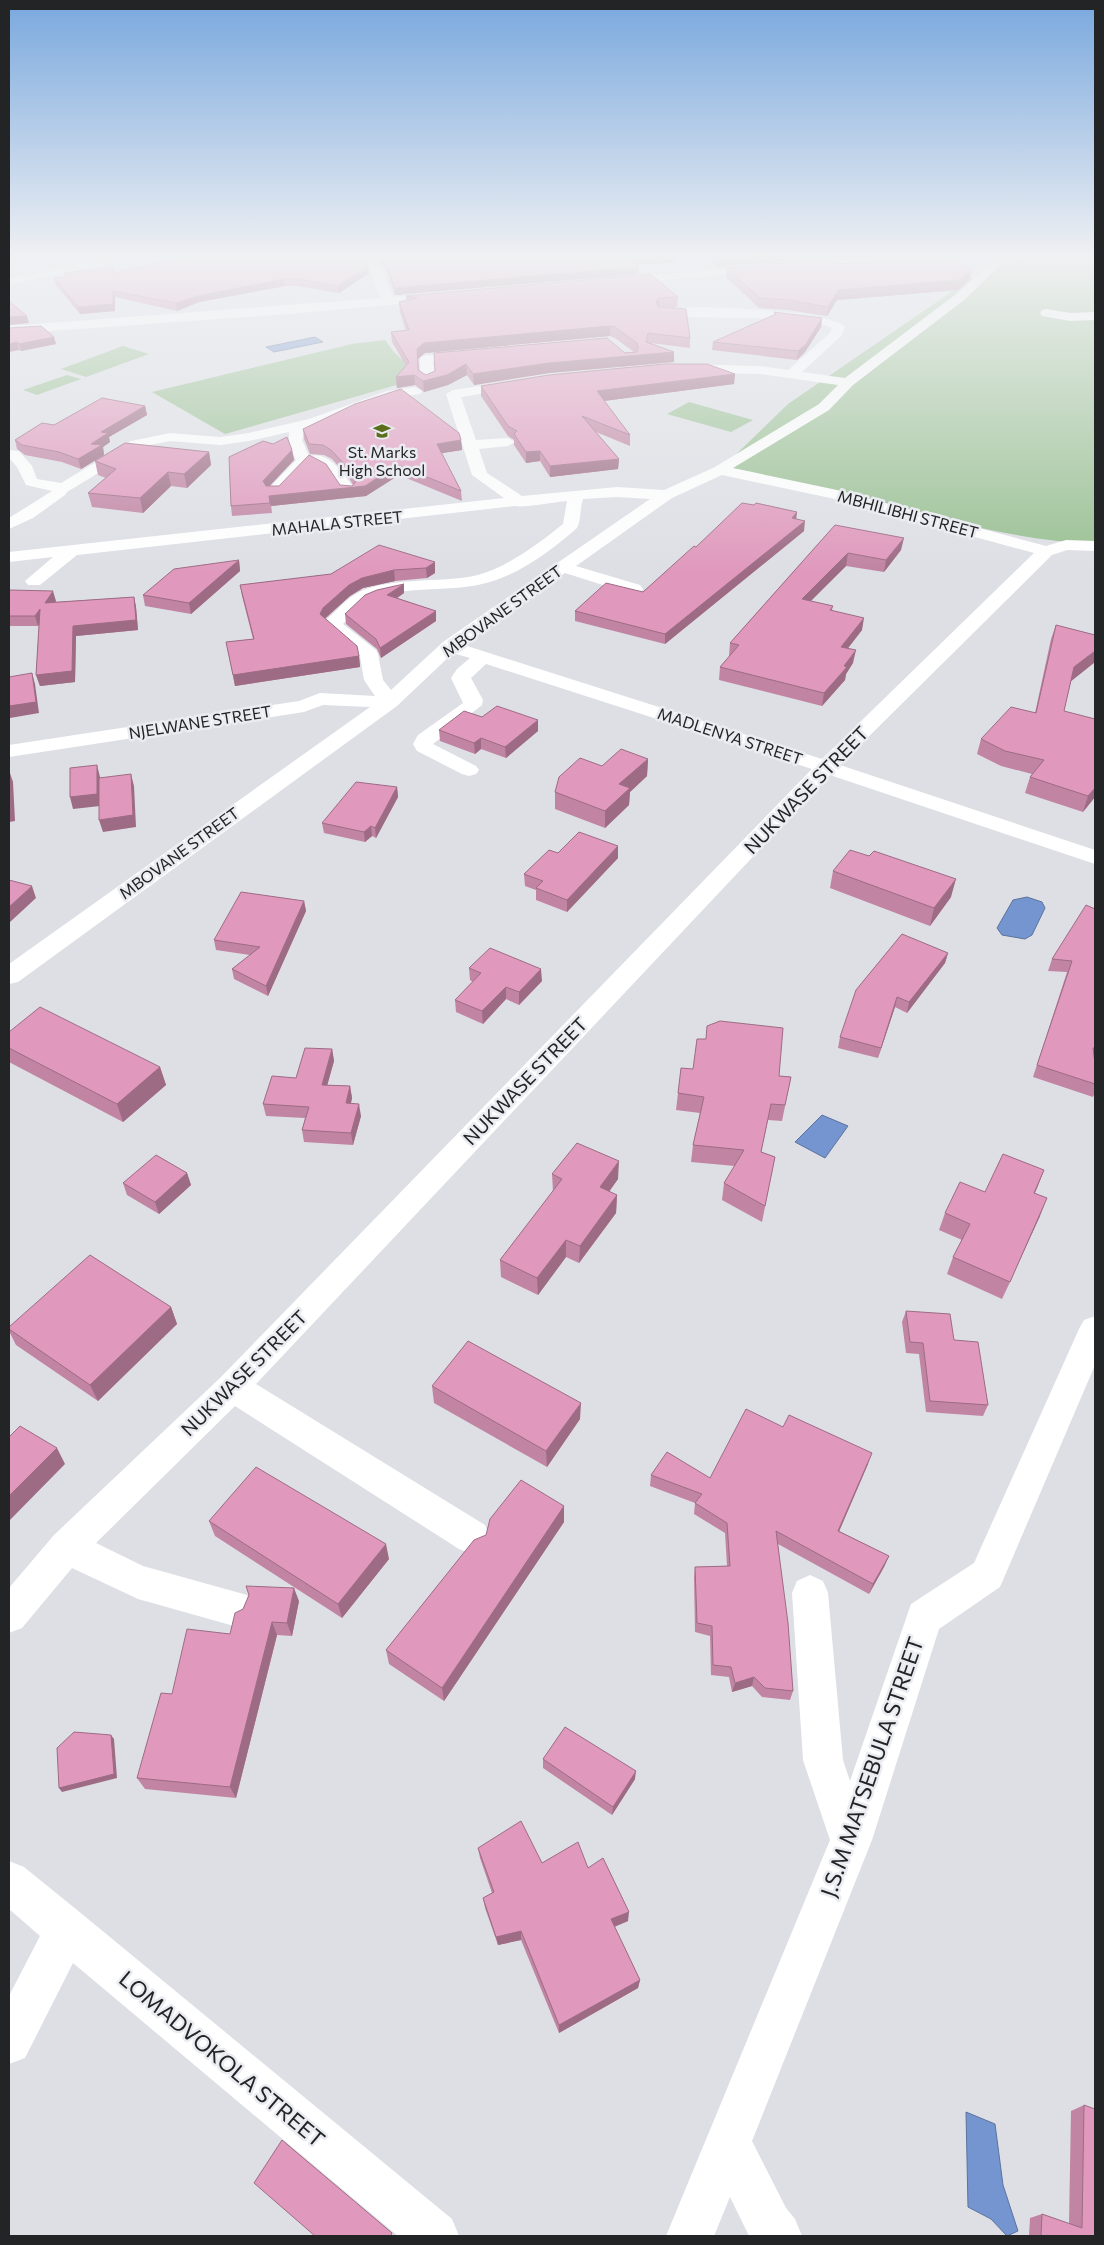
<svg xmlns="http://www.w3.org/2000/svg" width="1104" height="2245" viewBox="0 0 1104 2245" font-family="Commissioner,sans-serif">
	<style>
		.green { fill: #99c092 }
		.water { fill: #7495d0; stroke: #5c739d }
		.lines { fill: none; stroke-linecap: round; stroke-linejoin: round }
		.minor { fill: #fff; fill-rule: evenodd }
		.wall { fill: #c184a3; fill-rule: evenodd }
		.shaded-wall { fill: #9d6b84 }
		.building { fill: #e099bd; stroke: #9d6b84; fill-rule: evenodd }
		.labels { text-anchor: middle; stroke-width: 5; stroke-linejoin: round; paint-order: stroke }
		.far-poi-label { font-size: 16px; fill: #232426; stroke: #eaecf2 }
		.far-street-label { font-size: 16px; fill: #232426; stroke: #eaecf2 }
		.street-label { font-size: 19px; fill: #232426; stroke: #eaecf2 }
		.near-street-label { font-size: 22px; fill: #232426; stroke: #eaecf2 }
	</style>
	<rect width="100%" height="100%" fill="#dddfe5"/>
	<!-- green -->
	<path class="green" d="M 1001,258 L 1095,258 L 1095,544 C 1005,540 919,512 832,491 C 795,482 757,477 720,470 L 788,404 Z
		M 385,340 L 394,352 L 421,378 L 225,434 L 152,392 L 352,344 Z
		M 123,346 L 149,354 L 86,377 L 61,369 Z
		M 67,375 L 81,379 L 37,395 L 23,390 Z
		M 689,402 L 753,420 L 731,432 L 667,414 Z"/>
	<!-- water -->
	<path class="water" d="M 315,337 L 323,342 L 274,352 L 266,347 Z
		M 1027,897 L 1042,902 L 1045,908 L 1032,935 L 1025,939 L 1002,935 L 997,928 L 1013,900 Z
		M 822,1115 L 848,1126 L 825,1158 L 795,1142 Z
		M 966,2112 L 995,2124 L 1003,2185 L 1018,2231 L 1007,2236 L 991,2219 L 968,2207 Z"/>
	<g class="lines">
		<!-- minor -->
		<path class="minor" d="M 102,258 L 123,258 L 118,261 L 9,285 L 9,279 Z
			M 354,258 L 377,260 L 393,297 L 443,292 L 449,296 L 443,300 L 289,314 L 9,334 L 9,326 L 382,298 L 376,288 L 368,264 Z
			M 844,258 L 890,258 L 885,261 L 618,284 L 612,281 L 618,278 Z
			M 996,258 L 1008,258 L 964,300 L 853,385 L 829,410 L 733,468 L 837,490 L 1046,546 L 1066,540 L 1095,541 L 1095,551 L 1067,550 L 1052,555 L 840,765 L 1095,850 L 1095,864 L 830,775 L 256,1384 L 485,1525 L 490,1537 L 485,1549 L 472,1554 L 459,1549 L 235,1406 L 96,1543 L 143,1566 L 247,1595 L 252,1608 L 247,1621 L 234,1626 L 138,1599 L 72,1568 L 22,1628 L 9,1633 L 9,1588 L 54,1535 L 221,1377 L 812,769 L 486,664 L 471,678 L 483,700 L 482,705 L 433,744 L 476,766 L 479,770 L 476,774 L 469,776 L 462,774 L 417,751 L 413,744 L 418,735 L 463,703 L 451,678 L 457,669 L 470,658 L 453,653 L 397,706 L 18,982 L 9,984 L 9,964 L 370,707 L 323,705 L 304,712 L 9,757 L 9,745 L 299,701 L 320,693 L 375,696 L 364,680 L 360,656 L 326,628 L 323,624 L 326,620 C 334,613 342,604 351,597 C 381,575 442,584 478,575 C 506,568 541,542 563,524 L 567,501 C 555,502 524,508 515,506 L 77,555 L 40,585 L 28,585 L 25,581 L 53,557 L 9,562 L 9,552 L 504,498 L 472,475 L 446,394 L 453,390 L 519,380 L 526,384 L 524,387 L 461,397 L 476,440 L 508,438 L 515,442 L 508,446 L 479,449 L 487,473 L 522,496 L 617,487 L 664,490 L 715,467 L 819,404 L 838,385 L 760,374 L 678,372 L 671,368 L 678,364 L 760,366 L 788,370 L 830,333 L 832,328 L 825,325 L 756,318 L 663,317 L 659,316 L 657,313 L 659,310 C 684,304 831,309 845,327 L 842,335 L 802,372 L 845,378 L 956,294 ZM 722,475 L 835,499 L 1034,553 L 822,759 L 464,645 L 565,573 L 628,593 L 640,593 L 643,589 L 640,585 L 576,566 L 672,498 ZM 617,497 L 650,499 L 443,642 L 391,690 L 383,680 L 378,654 L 376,650 L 343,624 C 350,617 357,608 365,603 C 396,584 447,593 482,584 C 517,576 550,552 577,528 C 581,521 580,508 583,499 Z
			M 1046,309 L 1070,313 L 1095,312 L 1095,320 L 1070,321 L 1042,316 L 1040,313 L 1042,310 Z
			M 471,351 L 476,352 L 477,355 L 476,358 L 433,362 L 435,380 L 428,384 L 421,380 L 420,359 L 421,356 Z
			M 415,387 L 422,391 L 420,394 L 394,398 L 305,428 L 302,440 L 309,456 C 330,450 346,477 356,491 L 353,494 L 343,494 L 328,472 L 310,463 L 283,490 L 273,490 L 270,487 L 273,484 L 296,460 L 289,444 L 289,432 L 249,441 L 220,445 L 170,441 L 141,447 L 67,492 L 65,495 L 33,518 L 9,529 L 9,518 L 52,491 L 26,485 L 17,467 L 9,458 L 9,450 L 19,451 L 32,466 L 37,479 L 61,483 L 131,441 L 170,433 L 220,437 L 249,433 L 309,419 L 387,391 Z
			M 1095,1316 L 1095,1365 L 1000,1587 L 939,1629 L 872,1840 L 752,2141 L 786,2208 L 795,2219 L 802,2236 L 749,2236 L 730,2197 L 714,2236 L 666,2236 L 830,1840 L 803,1760 L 792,1593 L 797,1581 L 810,1575 L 823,1581 L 828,1593 L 843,1760 L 850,1781 L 911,1604 L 974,1563 L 1079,1329 L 1084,1320 Z
			M 9,1861 L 24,1867 L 82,1914 L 452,2219 L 459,2236 L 398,2236 L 73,1963 L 25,2058 L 9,2064 L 9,1996 L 40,1936 L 9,1909 Z"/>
	</g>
	<!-- wall -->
	<path class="wall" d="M 377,258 L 677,258 L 676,262 L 637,265 L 639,267 L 638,274 L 395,295 L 384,264 L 381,265 Z
		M 706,258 L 819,258 L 716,267 Z
		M 876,258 L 970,279 L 958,290 L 837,300 L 827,316 L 788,310 L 759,308 L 726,277 L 727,268 L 837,264 L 875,262 Z
		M 114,268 L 115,273 L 369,273 L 339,293 L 297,286 L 285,286 L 199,302 L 177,311 L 115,297 L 115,311 L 80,314 L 56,285 L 54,278 L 65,277 L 64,273 Z
		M 406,296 L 678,297 L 677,307 L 667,308 L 690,338 L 690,348 L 651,343 L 674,352 L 674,362 L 549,373 L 474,385 L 467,375 L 448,385 L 424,392 L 415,385 L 397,388 L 396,377 L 406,366 L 392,342 L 391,332 L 406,331 L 400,312 L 399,302 L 406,301 ZM 610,336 L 615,338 L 634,352 L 434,353 L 435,371 L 426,375 L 419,370 L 418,359 L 425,353 Z
		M 774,312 L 822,318 L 821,327 L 805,352 L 797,360 L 712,350 L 713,342 L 774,315 Z
		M 9,328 L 56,344 L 21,351 L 19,350 Z
		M 735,374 L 734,384 L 604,401 L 630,435 L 630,446 L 596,432 L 619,459 L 618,469 L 550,477 L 540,461 L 526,463 L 514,445 L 514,440 L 508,436 L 481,396 L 481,386 Z
		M 145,406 L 147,415 L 109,437 L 110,442 L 103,447 L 104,455 L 81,469 L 62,462 L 25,455 L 17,449 L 15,440 L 54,425 Z
		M 303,429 L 461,440 L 462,450 L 441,453 L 461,491 L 462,501 L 399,475 L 366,496 L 271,506 L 272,513 L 232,516 L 231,506 L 292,450 L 294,460 L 269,486 L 352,486 L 353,485 L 349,478 L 332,459 L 324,455 L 310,454 L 304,439 Z
		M 209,452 L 211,465 L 187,488 L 171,486 L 143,513 L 92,507 L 88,493 L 106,478 L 98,475 L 95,461 Z
		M 796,519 L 804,531 L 665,644 L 575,621 L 575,611 L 643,592 L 696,547 Z
		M 835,525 L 901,550 L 884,572 L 846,566 L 810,601 L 833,606 L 832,610 L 862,630 L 847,649 L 853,663 L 846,674 L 845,680 L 822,706 L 719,680 L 720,667 L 730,656 L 729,656 L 730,643 Z
		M 239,560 L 240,571 L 191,614 L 145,606 L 143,595 Z
		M 435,562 L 435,573 L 427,578 L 395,581 L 363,588 L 350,596 L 325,619 L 359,656 L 360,667 L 235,686 L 226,642 L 253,639 L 242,596 L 240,585 Z
		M 9,590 L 56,601 L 55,602 L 134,597 L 136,607 L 138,630 L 76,636 L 75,682 L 40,686 L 36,675 L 39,625 L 38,626 L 9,626 Z
		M 404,593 L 397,598 L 436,611 L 436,621 L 381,658 L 377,649 L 346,624 L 345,614 Z
		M 1056,625 L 1095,662 L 1071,681 L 1064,711 L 1095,797 L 1083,812 L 1025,793 L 1030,777 L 1032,774 L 1001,766 L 977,754 L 981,739 L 1035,713 L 1051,639 Z
		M 482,717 L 538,731 L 506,758 L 481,749 L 475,754 L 440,741 L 439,730 Z
		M 648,759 L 647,776 L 630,792 L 629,805 L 605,828 L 555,809 L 555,792 L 602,766 Z
		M 397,787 L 398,797 L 376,838 L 372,836 L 365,842 L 324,833 L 322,823 Z
		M 558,853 L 618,858 L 567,912 L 536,900 L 536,890 L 525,886 L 524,874 Z
		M 869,856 L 951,897 L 930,926 L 830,888 L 833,871 Z
		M 304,901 L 306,911 L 268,996 L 234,979 L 232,969 L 250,955 L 216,950 L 214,940 Z
		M 1095,909 L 1095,1092 L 1093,1097 L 1033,1077 L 1067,972 L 1048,971 L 1052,959 Z
		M 948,953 L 945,963 L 907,1013 L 895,1007 L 878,1058 L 838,1048 L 840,1037 Z
		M 469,968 L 542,981 L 519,1005 L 506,999 L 483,1024 L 456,1012 L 455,1000 L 473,982 L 470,980 Z
		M 9,1032 L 160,1067 L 166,1085 L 123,1122 L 9,1062 Z
		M 332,1049 L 334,1061 L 327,1085 L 350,1086 L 352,1098 L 351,1103 L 361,1116 L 353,1145 L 304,1142 L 302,1130 L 305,1118 L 266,1116 L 263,1104 Z
		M 779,1076 L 791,1077 L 782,1121 L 768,1120 L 761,1152 L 775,1157 L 762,1222 L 722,1200 L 724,1183 L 735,1166 L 691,1162 L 693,1145 L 700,1113 L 676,1110 L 678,1093 Z
		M 1044,1170 L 1035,1193 L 1040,1216 L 1002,1299 L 947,1274 L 953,1257 L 962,1240 L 939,1230 L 945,1213 L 985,1192 Z
		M 187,1173 L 191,1185 L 159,1214 L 127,1195 L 123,1183 Z
		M 552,1174 L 618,1179 L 609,1192 L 617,1195 L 616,1213 L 579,1263 L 566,1257 L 538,1295 L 501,1277 L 500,1260 L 553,1192 Z
		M 171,1307 L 177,1324 L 98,1401 L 16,1345 L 9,1331 L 9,1327 Z
		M 906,1311 L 954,1340 L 988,1405 L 983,1416 L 926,1412 L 919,1354 L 906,1353 L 902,1322 Z
		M 432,1386 L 580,1419 L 547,1467 L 434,1403 Z
		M 783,1427 L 868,1464 L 839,1531 L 889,1556 L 884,1567 L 869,1594 L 778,1544 L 793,1691 L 790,1700 L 762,1697 L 752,1686 L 732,1692 L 729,1677 L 711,1675 L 710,1636 L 695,1632 L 694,1577 L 695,1567 L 727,1566 L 725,1533 L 694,1514 L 695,1503 L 650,1486 L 651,1475 L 710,1478 Z
		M 564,1506 L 564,1522 L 444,1701 L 389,1664 L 386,1650 Z
		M 209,1521 L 389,1559 L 342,1618 L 215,1536 Z
		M 299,1601 L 292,1636 L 277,1635 L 236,1798 L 145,1789 L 137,1778 L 172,1694 L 230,1634 Z
		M 543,1759 L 635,1779 L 612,1815 L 543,1768 Z
		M 478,1848 L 542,1863 L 588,1868 L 628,1921 L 614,1927 L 640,1980 L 638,1988 L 559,2033 L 521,1940 L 498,1945 L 485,1908 L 483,1898 L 492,1893 L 480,1858 Z
		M 1084,2105 L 1095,2236 L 1029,2236 L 1030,2218 L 1042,2214 L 1069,2224 L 1071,2111 Z"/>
	<!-- shaded-wall -->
	<path class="shaded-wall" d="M 381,258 L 383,258 L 384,264 L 381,265 Z
		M 638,258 L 677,258 L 676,262 L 629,266 L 629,259 Z
		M 752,258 L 819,258 L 716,267 L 716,261 Z
		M 368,266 L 369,273 L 339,293 L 338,286 Z
		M 639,267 L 638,274 L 395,295 L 395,288 Z
		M 972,270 L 970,279 L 958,290 L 837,300 L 827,316 L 828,307 L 838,290 Z
		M 284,279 L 285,286 L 199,302 L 177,311 L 176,303 L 198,296 Z
		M 113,291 L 115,297 L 115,311 L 80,314 L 78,307 Z
		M 659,298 L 659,308 L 656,302 Z
		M 27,316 L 29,323 L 9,325 L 9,317 Z
		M 822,318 L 821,327 L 805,352 L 797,360 L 798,351 Z
		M 610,326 L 610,336 L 425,353 L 418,359 L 419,380 L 417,349 L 424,343 Z
		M 54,337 L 56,344 L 21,351 L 19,344 Z
		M 17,342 L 19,350 L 9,352 L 9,344 Z
		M 674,352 L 674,362 L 549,373 L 474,385 L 473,374 L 549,363 Z
		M 466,364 L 467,375 L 448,385 L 424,392 L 423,381 Z
		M 735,374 L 734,384 L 596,402 L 597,391 Z
		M 414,375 L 415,385 L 397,388 L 396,377 Z
		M 145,406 L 147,415 L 109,437 L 110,442 L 103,447 L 104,455 L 81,469 L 78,459 L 101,432 Z
		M 461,440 L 462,450 L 437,454 L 437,444 Z
		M 292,450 L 294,460 L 265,491 L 263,481 Z
		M 540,451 L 540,461 L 526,463 L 526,452 Z
		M 209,452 L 211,465 L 187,488 L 184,474 Z
		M 619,459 L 618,469 L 550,477 L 550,466 Z
		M 398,465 L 399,475 L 366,496 L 271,506 L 272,513 L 269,496 L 365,486 Z
		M 168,472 L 171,486 L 143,513 L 140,498 Z
		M 797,512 L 796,522 L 792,518 Z
		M 805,521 L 804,531 L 665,644 L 665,634 Z
		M 904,538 L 901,550 L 884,572 L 886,560 Z
		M 848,553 L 846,566 L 800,612 L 802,599 Z
		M 239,560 L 240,571 L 191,614 L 189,603 Z
		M 435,562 L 435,573 L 427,578 L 426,568 Z
		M 394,570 L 395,581 L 363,588 L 350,596 L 324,619 L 320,614 L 323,608 L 349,585 L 362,578 Z
		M 404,584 L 404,593 L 387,605 L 387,595 Z
		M 53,591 L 56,601 L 48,613 L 45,603 Z
		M 134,597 L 136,607 L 138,630 L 76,636 L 75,682 L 40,686 L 36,675 L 73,626 Z
		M 40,609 L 43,619 L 38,626 L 35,616 Z
		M 436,611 L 436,621 L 381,658 L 380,648 Z
		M 864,618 L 862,630 L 839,660 L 841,647 Z
		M 856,650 L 853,663 L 846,674 L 845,680 L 822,706 L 824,693 Z
		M 1095,651 L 1095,662 L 1070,682 L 1074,667 Z
		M 359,656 L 360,667 L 235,686 L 233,675 Z
		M 32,673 L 35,684 L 39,713 L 10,718 L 9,713 L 9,706 Z
		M 538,720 L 538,731 L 506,758 L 505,747 Z
		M 481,738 L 481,749 L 475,754 L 474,743 Z
		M 648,759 L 647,776 L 630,792 L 629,805 L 605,828 L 605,811 L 619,784 Z
		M 97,765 L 100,777 L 100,806 L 73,809 L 70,797 Z
		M 9,770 L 13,782 L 15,821 L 9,822 Z
		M 131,774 L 134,786 L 136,827 L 103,832 L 99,820 Z
		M 397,787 L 398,797 L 376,838 L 375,828 Z
		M 1095,788 L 1095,797 L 1083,812 L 1088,796 Z
		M 371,826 L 372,836 L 365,842 L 364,832 Z
		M 618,846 L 618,858 L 567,912 L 567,900 Z
		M 956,879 L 951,897 L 930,926 L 934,908 Z
		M 32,886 L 36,898 L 9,923 L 9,907 Z
		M 304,901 L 306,911 L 268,996 L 266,986 Z
		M 948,953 L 945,963 L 907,1013 L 909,1002 Z
		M 541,969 L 542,981 L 519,1005 L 519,992 Z
		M 506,987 L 506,999 L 483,1024 L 482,1011 Z
		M 897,997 L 895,1007 L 878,1058 L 881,1048 Z
		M 332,1049 L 334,1061 L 324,1097 L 322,1085 Z
		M 160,1067 L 166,1085 L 123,1122 L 117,1104 Z
		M 350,1086 L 352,1098 L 348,1115 L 346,1103 Z
		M 359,1104 L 361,1116 L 353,1145 L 351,1133 Z
		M 619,1161 L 618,1179 L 599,1205 L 600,1187 Z
		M 1044,1170 L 1037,1188 L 1026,1210 L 1034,1193 Z
		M 187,1173 L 191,1185 L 159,1214 L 155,1202 Z
		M 617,1195 L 616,1213 L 579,1263 L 580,1246 Z
		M 1047,1198 L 1040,1216 L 1002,1299 L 1010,1282 Z
		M 566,1240 L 566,1257 L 538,1295 L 537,1278 Z
		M 171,1307 L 177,1324 L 98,1401 L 90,1385 Z
		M 581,1403 L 580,1419 L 547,1467 L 546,1451 Z
		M 57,1448 L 65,1464 L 9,1521 L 9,1496 Z
		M 872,1453 L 868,1464 L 835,1541 L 838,1531 Z
		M 564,1506 L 564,1522 L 444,1701 L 442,1688 Z
		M 386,1544 L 389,1559 L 342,1618 L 338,1604 Z
		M 889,1556 L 884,1567 L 869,1594 L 873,1584 Z
		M 294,1588 L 299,1601 L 292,1636 L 287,1623 Z
		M 272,1622 L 277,1635 L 236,1798 L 230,1787 Z
		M 754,1677 L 752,1686 L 732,1692 L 735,1683 Z
		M 111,1735 L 114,1739 L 117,1778 L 62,1792 L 59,1788 Z
		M 636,1771 L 635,1779 L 612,1815 L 613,1807 Z
		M 629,1912 L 628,1921 L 609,1929 L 611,1919 Z
		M 521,1931 L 521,1940 L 498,1945 L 496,1937 Z
		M 640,1980 L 638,1988 L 559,2033 L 559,2025 Z"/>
	<!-- building -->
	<path class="building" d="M 181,258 L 365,258 L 366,259 L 368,266 L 338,286 L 297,279 L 284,279 L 198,296 L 176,303 L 113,291 L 113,304 L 78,307 L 54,278 L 66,277 L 64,273 L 114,268 L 114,273 Z
		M 384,258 L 638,258 L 629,259 L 639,267 L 395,288 Z
		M 713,258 L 752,258 L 716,261 Z
		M 876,258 L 953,258 L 972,270 L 960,280 L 838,290 L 828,307 L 789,300 L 760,298 L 727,268 L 830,259 L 837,264 L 876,262 Z
		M 650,274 L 678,297 L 659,298 L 656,302 L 658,307 L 686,309 L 690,338 L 648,333 L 646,342 L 674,352 L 549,363 L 473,374 L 466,364 L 447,375 L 423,381 L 414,375 L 396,377 L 409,362 L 391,332 L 409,330 L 399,302 L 417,298 L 406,296 ZM 610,326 L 615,327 L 637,343 L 638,347 L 637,352 L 625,353 L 607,338 L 434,353 L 435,371 L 426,375 L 418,370 L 417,349 L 424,343 Z
		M 9,301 L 27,316 L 9,317 Z
		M 774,312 L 822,318 L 806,344 L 798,351 L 713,342 L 776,314 Z
		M 41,326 L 54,337 L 19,344 L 17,342 L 9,344 L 9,328 Z
		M 665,364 L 707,364 L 735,374 L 597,391 L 630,435 L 582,416 L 619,459 L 550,466 L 540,451 L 526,452 L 514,434 L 517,431 L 508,426 L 481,386 L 549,375 Z
		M 401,389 L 459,433 L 461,440 L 437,444 L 461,491 L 398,465 L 365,486 L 269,496 L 270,503 L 231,506 L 229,457 L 263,441 L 273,444 L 287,437 L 292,450 L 263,481 L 266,486 L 279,486 L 309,455 L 326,464 L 340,485 L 352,486 L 356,482 L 348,468 L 331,450 L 323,445 L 309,444 L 303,429 L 355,404 Z
		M 102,398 L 145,406 L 101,432 L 108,433 L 91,444 L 102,445 L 78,459 L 59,452 L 22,445 L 15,440 L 42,423 L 54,425 Z
		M 125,443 L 209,452 L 184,474 L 168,472 L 140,498 L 88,493 L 116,469 L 95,461 Z
		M 742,503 L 754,505 L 756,503 L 797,512 L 792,518 L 805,521 L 665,634 L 575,611 L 606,583 L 643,592 L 694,546 L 696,547 Z
		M 835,525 L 904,538 L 886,560 L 848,553 L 802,599 L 833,606 L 830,610 L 864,618 L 841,647 L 856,650 L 844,666 L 847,667 L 824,693 L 720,667 L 739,645 L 730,643 Z
		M 379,545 L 435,562 L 426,568 L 394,570 L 362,578 L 349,585 L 323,608 L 320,614 L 357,646 L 359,656 L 233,675 L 226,642 L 254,639 L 240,585 L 331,574 Z
		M 239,560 L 189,603 L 143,595 L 174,569 Z
		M 404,584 L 387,595 L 436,611 L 380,648 L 376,639 L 345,614 L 365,595 L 377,590 Z
		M 9,590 L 53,591 L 45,603 L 134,597 L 136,620 L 73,626 L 72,671 L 36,675 L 40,609 L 35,616 L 9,616 Z
		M 1056,625 L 1095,635 L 1095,651 L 1074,667 L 1064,711 L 1095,719 L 1095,788 L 1088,796 L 1030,777 L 1044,760 L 1005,751 L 981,739 L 1011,707 L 1036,713 Z
		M 32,673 L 36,702 L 9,706 L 9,677 Z
		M 497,706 L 538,720 L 505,747 L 481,738 L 474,743 L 439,730 L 464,711 L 482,717 Z
		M 621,749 L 648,759 L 619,784 L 630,788 L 605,811 L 555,792 L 559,777 L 580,758 L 602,766 Z
		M 97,765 L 97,794 L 70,797 L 70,768 Z
		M 9,770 L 10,809 L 9,809 Z
		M 131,774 L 133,815 L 99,820 L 99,778 Z
		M 356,782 L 397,787 L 375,828 L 371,826 L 364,832 L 322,823 Z
		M 579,832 L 618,846 L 567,900 L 536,888 L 543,881 L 524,874 L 549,850 L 558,853 Z
		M 850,850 L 869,856 L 874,851 L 956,879 L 934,908 L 833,871 Z
		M 9,880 L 32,886 L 9,907 Z
		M 241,892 L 304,901 L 266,986 L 232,969 L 260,947 L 214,940 Z
		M 1086,905 L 1095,909 L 1095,1048 L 1093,1048 L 1095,1064 L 1095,1084 L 1037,1065 L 1072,961 L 1052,959 Z
		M 902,934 L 948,953 L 909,1002 L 897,997 L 881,1048 L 840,1037 L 856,990 Z
		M 490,948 L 541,969 L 519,992 L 506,987 L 482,1011 L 455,1000 L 481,973 L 469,968 Z
		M 40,1007 L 160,1067 L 117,1104 L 9,1048 L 9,1032 Z
		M 720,1021 L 783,1028 L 779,1076 L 791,1077 L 785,1105 L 771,1104 L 761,1152 L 775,1157 L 765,1206 L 724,1183 L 744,1150 L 693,1145 L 704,1097 L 678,1093 L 681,1068 L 693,1069 L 697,1039 L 706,1039 L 707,1026 Z
		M 305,1048 L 332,1049 L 322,1085 L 350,1086 L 346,1103 L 359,1104 L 351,1133 L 302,1130 L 309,1107 L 263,1104 L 272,1076 L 296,1078 Z
		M 577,1143 L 619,1161 L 600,1187 L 617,1195 L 580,1246 L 566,1240 L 537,1278 L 500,1260 L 562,1179 L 552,1174 Z
		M 1003,1154 L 1044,1170 L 1034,1193 L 1047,1198 L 1010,1282 L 953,1257 L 970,1224 L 945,1213 L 960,1182 L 985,1192 Z
		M 156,1155 L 187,1173 L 155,1202 L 123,1183 Z
		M 90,1255 L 171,1307 L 90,1385 L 9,1329 L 9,1327 Z
		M 906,1311 L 950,1314 L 954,1340 L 978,1342 L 988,1405 L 930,1401 L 923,1343 L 910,1342 Z
		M 468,1341 L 581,1403 L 546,1451 L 432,1386 Z
		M 746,1409 L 783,1427 L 789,1415 L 872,1453 L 838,1531 L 889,1556 L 873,1584 L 776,1531 L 788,1623 L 793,1691 L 765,1688 L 754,1677 L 735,1683 L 731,1667 L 713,1665 L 712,1626 L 697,1623 L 695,1567 L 730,1566 L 727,1523 L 695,1503 L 702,1494 L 651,1475 L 667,1452 L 710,1478 Z
		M 20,1426 L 57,1448 L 9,1496 L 9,1435 L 10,1436 Z
		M 256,1467 L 386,1544 L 338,1604 L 209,1521 Z
		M 521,1480 L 564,1506 L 442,1688 L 386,1650 L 474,1540 L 486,1535 L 490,1519 Z
		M 246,1586 L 294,1588 L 287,1623 L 272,1622 L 230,1787 L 137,1778 L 161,1693 L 172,1694 L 187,1629 L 230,1634 L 235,1613 L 243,1609 L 249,1595 Z
		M 565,1727 L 636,1771 L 613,1807 L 543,1759 Z
		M 74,1732 L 111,1735 L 114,1774 L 59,1788 L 57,1748 Z
		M 521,1821 L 542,1863 L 578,1842 L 588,1868 L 603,1858 L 629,1912 L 611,1919 L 640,1980 L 559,2025 L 521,1931 L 496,1937 L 483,1898 L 494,1892 L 478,1848 Z
		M 1084,2105 L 1095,2109 L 1095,2236 L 1041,2236 L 1042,2214 L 1082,2228 Z
		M 282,2140 L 392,2233 L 391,2236 L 315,2236 L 254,2183 Z"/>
	<!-- sky -->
	<linearGradient id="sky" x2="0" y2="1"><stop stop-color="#79a8de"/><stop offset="0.45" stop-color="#f0f1f3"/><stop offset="1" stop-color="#f0f1f3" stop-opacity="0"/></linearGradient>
	<rect width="1104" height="572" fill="url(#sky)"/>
	<!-- icons -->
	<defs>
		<g id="school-bare" transform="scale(1.35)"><path d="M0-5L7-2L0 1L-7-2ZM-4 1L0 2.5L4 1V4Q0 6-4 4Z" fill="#5c6e1c" stroke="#eaecf2" stroke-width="2.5" paint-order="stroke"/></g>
	</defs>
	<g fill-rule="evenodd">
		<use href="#school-bare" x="382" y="431"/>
	</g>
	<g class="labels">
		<!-- far-poi labels -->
		<g class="far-poi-label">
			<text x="382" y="458">St. Marks<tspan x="382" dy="18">High School</tspan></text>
		</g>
		<!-- far-street labels -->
		<g class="far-street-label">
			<text transform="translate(908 514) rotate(15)" y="6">MBHILIBHI STREET</text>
			<text transform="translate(337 523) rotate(-6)" y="6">MAHALA STREET</text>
			<text transform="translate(502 611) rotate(-36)" y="6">MBOVANE STREET</text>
			<text transform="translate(200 722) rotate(-9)" y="6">NJELWANE STREET</text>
			<text transform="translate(730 736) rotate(18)" y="6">MADLENYA STREET</text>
			<text transform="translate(179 853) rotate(-36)" y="6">MBOVANE STREET</text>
		</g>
		<!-- street labels -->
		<g class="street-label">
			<text transform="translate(806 790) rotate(-46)" y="7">NUKWASE STREET</text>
			<text transform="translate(525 1081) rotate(-46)" y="7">NUKWASE STREET</text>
			<text transform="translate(244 1373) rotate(-45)" y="7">NUKWASE STREET</text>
		</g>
		<!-- near-street labels -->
		<g class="near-street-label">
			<text transform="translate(872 1767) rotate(-71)" y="8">J.S.M MATSEBULA STREET</text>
			<text transform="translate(222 2059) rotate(40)" y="8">LOMADVOKOLA STREET</text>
		</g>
	</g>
	<!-- border -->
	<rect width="1104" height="2245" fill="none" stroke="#232426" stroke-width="20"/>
</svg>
